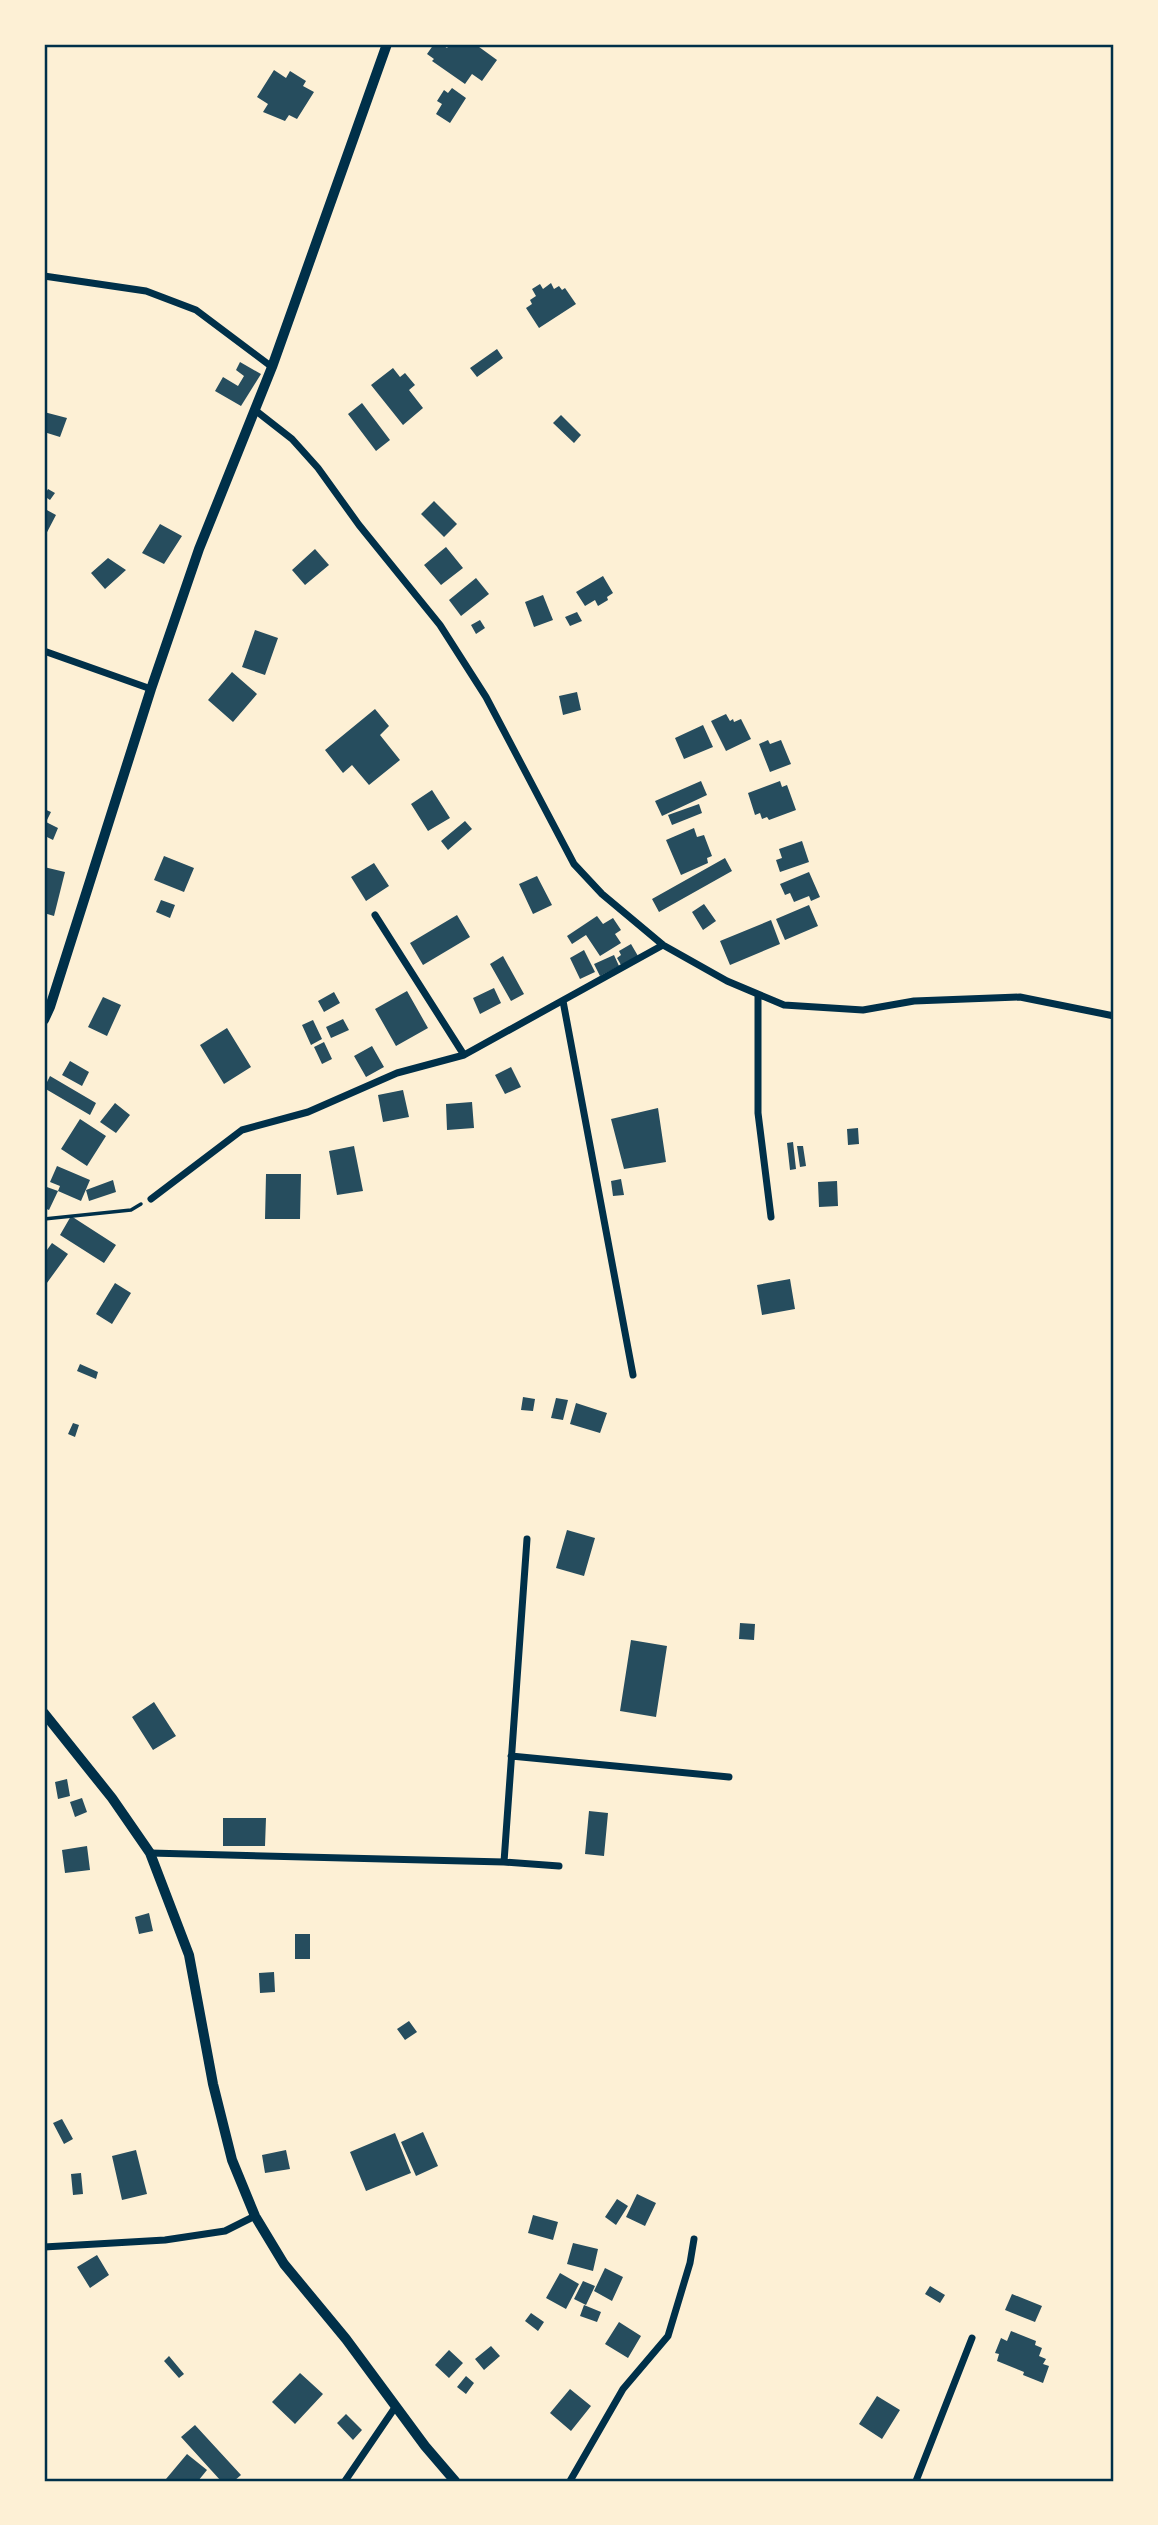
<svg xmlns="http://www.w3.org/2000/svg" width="1158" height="2525" viewBox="0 0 1158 2525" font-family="Manrope,sans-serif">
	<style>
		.building { fill: #264d5e }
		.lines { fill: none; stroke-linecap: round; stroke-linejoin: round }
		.path { stroke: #003049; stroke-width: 3.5 }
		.minor { stroke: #003049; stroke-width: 7 }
		.tertiary { stroke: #003049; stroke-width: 10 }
		.neatline { fill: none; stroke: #003049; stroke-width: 2.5 }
	</style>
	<rect width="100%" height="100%" fill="#fdf0d5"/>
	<!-- building -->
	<path class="building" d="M 434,44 L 441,44 L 447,48 L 450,44 L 475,44 L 497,60 L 482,81 L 472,74 L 465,84 L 432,61 L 434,59 L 427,54 Z
		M 274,70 L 286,78 L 290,71 L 306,81 L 303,86 L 314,92 L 297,119 L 289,115 L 285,121 L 263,112 L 268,104 L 257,97 Z
		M 452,88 L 466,98 L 450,123 L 436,114 L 442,104 L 437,101 L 444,90 L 448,93 Z
		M 551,283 L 554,289 L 559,286 L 562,290 L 565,288 L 576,304 L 539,328 L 526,308 L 532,304 L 530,300 L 536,296 L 532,289 L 540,284 L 543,289 Z
		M 497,349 L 503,358 L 477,377 L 470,368 Z
		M 240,362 L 261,374 L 241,406 L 215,391 L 223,377 L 238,386 L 244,376 L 236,370 Z
		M 393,368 L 400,377 L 405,373 L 415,385 L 409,390 L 423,408 L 403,425 L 371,385 Z
		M 362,403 L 390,440 L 376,451 L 348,414 Z
		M 44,412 L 67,418 L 60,437 L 44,432 Z
		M 561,415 L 581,435 L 574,443 L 553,423 Z
		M 48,489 L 55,493 L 50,500 L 44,496 Z
		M 434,501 L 457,524 L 444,537 L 421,514 Z
		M 45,509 L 56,515 L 44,538 L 44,511 Z
		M 160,524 L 182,536 L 164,564 L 142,553 Z
		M 446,547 L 463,568 L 441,585 L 424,565 Z
		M 315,549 L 329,565 L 305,585 L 292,570 Z
		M 108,558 L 126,570 L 105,589 L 91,573 Z
		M 603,576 L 613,593 L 607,597 L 608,600 L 598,606 L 595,600 L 585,606 L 576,592 Z
		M 476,578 L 489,594 L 461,616 L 449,600 Z
		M 543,595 L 553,620 L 534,627 L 525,602 Z
		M 577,612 L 582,621 L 570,626 L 565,617 Z
		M 480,620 L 485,628 L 476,634 L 471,625 Z
		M 255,630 L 278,638 L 265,675 L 242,667 Z
		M 232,672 L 257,694 L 233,722 L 208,700 Z
		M 577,692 L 581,710 L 563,715 L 559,696 Z
		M 375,709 L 389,726 L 380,735 L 400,760 L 369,785 L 352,765 L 343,773 L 325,750 Z
		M 726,714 L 730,721 L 733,719 L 734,722 L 741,719 L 751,739 L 726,751 L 711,721 Z
		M 703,725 L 713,747 L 684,759 L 675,738 Z
		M 768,740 L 770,744 L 781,740 L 791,764 L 770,772 L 759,744 Z
		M 701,781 L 707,795 L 662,816 L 655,801 Z
		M 780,781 L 782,787 L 787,785 L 796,810 L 769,820 L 767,817 L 762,819 L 760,813 L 755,815 L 748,793 Z
		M 432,790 L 450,818 L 428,831 L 411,804 Z
		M 699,804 L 702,813 L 672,825 L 668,815 Z
		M 44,809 L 51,812 L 46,822 L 58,828 L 53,840 L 47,837 L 44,844 Z
		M 465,821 L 472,829 L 448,850 L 441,841 Z
		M 694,828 L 697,837 L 704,835 L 712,856 L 707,858 L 708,863 L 681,875 L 666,840 Z
		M 802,841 L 809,862 L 780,872 L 776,860 L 782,858 L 779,849 Z
		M 164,856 L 194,868 L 184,892 L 154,880 Z
		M 725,858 L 732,871 L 659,912 L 652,899 Z
		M 374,863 L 389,886 L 366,901 L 351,877 Z
		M 44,867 L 65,872 L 54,916 L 44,913 Z
		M 809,872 L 820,897 L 811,901 L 809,896 L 794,902 L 790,893 L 785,895 L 780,884 Z
		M 537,876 L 552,905 L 533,914 L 519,884 Z
		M 161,900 L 175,905 L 170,918 L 156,912 Z
		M 704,904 L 716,921 L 703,930 L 692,912 Z
		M 809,905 L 818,926 L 785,940 L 776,919 Z
		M 457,915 L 470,937 L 423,965 L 410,943 Z
		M 597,916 L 603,924 L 613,918 L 621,930 L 615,934 L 621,943 L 600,956 L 586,935 L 572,944 L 567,936 Z
		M 771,920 L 780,944 L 730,965 L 720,941 Z
		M 631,944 L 638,956 L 621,965 L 617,958 L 621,955 L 619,951 Z
		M 584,950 L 595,972 L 580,979 L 570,958 Z
		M 614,955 L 619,966 L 600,976 L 594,964 Z
		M 503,956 L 524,994 L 511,1001 L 490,964 Z
		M 494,988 L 501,1003 L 480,1014 L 473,998 Z
		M 407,991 L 428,1028 L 396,1046 L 375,1009 Z
		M 334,992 L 340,1003 L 324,1012 L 318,1001 Z
		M 103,997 L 121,1005 L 107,1036 L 88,1027 Z
		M 343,1019 L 349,1030 L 331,1038 L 326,1027 Z
		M 313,1020 L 322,1039 L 311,1045 L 302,1025 Z
		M 227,1028 L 251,1067 L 224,1084 L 200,1045 Z
		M 324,1042 L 332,1059 L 322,1064 L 314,1047 Z
		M 372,1046 L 384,1067 L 366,1077 L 354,1056 Z
		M 70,1061 L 89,1072 L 82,1086 L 62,1075 Z
		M 511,1067 L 521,1087 L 505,1094 L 495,1075 Z
		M 50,1076 L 96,1103 L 90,1115 L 44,1088 Z
		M 403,1090 L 409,1117 L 383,1122 L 378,1095 Z
		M 472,1102 L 474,1128 L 447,1130 L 446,1104 Z
		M 115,1103 L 130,1115 L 116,1133 L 100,1122 Z
		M 658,1108 L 666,1162 L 624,1169 L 611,1119 Z
		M 80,1119 L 106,1136 L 87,1166 L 61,1149 Z
		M 858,1128 L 859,1144 L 848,1145 L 847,1129 Z
		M 793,1142 L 796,1169 L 790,1170 L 787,1143 Z
		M 354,1146 L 363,1191 L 337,1195 L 329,1151 Z
		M 797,1146 L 803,1146 L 806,1166 L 800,1167 Z
		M 57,1166 L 90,1180 L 81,1201 L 58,1191 L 60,1186 L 50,1182 Z
		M 266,1174 L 301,1174 L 300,1219 L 265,1219 Z
		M 621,1179 L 624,1195 L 613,1196 L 611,1181 Z
		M 113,1180 L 116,1192 L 89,1201 L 86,1190 Z
		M 837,1181 L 838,1206 L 819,1207 L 818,1182 Z
		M 44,1186 L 58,1191 L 49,1210 L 44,1208 Z
		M 71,1216 L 116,1245 L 104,1263 L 60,1235 Z
		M 52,1243 L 68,1254 L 44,1287 L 44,1254 Z
		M 790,1279 L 795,1309 L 762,1315 L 757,1285 Z
		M 115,1283 L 131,1293 L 112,1324 L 96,1314 Z
		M 80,1364 L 98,1372 L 96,1379 L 77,1371 Z
		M 523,1397 L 535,1399 L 533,1411 L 521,1410 Z
		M 556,1398 L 568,1400 L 563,1420 L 551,1418 Z
		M 576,1403 L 607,1413 L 600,1433 L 570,1424 Z
		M 73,1423 L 79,1425 L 75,1437 L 68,1434 Z
		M 567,1530 L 595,1538 L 584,1576 L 556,1568 Z
		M 740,1623 L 755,1624 L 754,1640 L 739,1639 Z
		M 631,1640 L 667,1646 L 656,1717 L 620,1711 Z
		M 154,1702 L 176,1736 L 153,1750 L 132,1717 Z
		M 67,1779 L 70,1796 L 58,1799 L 55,1782 Z
		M 82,1798 L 87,1812 L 75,1817 L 70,1802 Z
		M 589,1811 L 608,1813 L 604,1856 L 585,1854 Z
		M 223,1818 L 266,1818 L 265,1846 L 223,1846 Z
		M 87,1846 L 90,1870 L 65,1873 L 62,1850 Z
		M 149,1913 L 153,1931 L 139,1934 L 135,1917 Z
		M 295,1934 L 310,1934 L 310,1959 L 295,1959 Z
		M 274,1972 L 275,1992 L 260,1993 L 259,1973 Z
		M 409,2021 L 417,2032 L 405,2040 L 397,2029 Z
		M 62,2119 L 73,2139 L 64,2144 L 53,2123 Z
		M 423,2132 L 438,2166 L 416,2176 L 401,2142 Z
		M 395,2133 L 411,2173 L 366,2191 L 350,2152 Z
		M 136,2150 L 147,2194 L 122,2200 L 112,2156 Z
		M 286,2150 L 290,2169 L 265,2173 L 262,2155 Z
		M 81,2173 L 83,2194 L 73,2195 L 71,2174 Z
		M 637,2194 L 656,2203 L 645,2226 L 626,2217 Z
		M 617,2199 L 628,2206 L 616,2225 L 605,2217 Z
		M 533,2215 L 558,2222 L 553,2240 L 528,2233 Z
		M 573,2243 L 598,2249 L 593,2271 L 567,2264 Z
		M 97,2255 L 109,2275 L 90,2288 L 77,2267 Z
		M 605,2268 L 623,2277 L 612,2301 L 594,2291 Z
		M 560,2273 L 579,2284 L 566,2309 L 546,2298 Z
		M 583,2281 L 595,2286 L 586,2305 L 574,2299 Z
		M 930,2286 L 945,2295 L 940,2303 L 925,2294 Z
		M 1012,2294 L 1042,2306 L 1035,2322 L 1005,2310 Z
		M 584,2305 L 601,2312 L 597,2322 L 580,2316 Z
		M 531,2313 L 544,2322 L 538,2331 L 525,2321 Z
		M 619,2322 L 641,2336 L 628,2358 L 605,2344 Z
		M 1011,2331 L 1036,2341 L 1035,2345 L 1042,2348 L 1039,2356 L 1046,2359 L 1043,2364 L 1049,2366 L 1043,2383 L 1023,2375 L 1024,2372 L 997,2361 L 999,2354 L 995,2353 L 1001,2338 L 1007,2341 Z
		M 491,2346 L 500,2356 L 484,2370 L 475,2359 Z
		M 449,2350 L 463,2363 L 449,2378 L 435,2365 Z
		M 169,2356 L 184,2374 L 179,2378 L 164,2361 Z
		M 300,2373 L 323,2394 L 295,2424 L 272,2402 Z
		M 466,2376 L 474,2383 L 466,2394 L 457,2387 Z
		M 570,2389 L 591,2406 L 571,2431 L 550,2413 Z
		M 877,2396 L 900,2410 L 882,2439 L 859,2424 Z
		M 346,2414 L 362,2430 L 353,2440 L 337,2423 Z
		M 195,2425 L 241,2475 L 234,2481 L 221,2481 L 181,2437 Z
		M 187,2454 L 207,2470 L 198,2481 L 169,2481 L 166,2479 Z"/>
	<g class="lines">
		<!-- path -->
		<path class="path" d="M 44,1219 L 131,1210 L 141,1204"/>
		<!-- minor -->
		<path class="minor" d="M 44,276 L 146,291 L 196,310 L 272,367
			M 255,410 L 292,439 L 318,468 L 359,525 L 440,625 L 486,697 L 574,864 L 602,894 L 663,945 L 727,981 L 784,1005 L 863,1010 L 914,1001 L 1020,997 L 1114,1016
			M 44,651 L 151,689
			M 375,915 L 464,1055
			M 758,995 L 758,1113 L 771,1217
			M 563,1001 L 633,1375
			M 151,1199 L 242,1130 L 308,1112 L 397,1073 L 464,1055 L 663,945
			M 511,1756 L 729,1777
			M 150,1853 L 504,1862 L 559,1866
			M 504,1862 L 527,1539
			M 44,2247 L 165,2240 L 225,2231 L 255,2216
			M 345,2481 L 396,2406
			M 570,2481 L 623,2389 L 668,2336 L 690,2263 L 694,2239
			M 916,2481 L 972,2338"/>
		<!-- tertiary -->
		<path class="tertiary" d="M 44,1020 L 50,1007 L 151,689 L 199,549 L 272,367 L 387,44
			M 44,1713 L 112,1798 L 150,1853 L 189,1955 L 213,2084 L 232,2160 L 255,2216 L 284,2264 L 346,2339 L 425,2446 L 455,2481"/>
	</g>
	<!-- border -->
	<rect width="1158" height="2525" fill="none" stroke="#fdf0d5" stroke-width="91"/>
	<rect x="46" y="46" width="1066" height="2434" class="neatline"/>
</svg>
